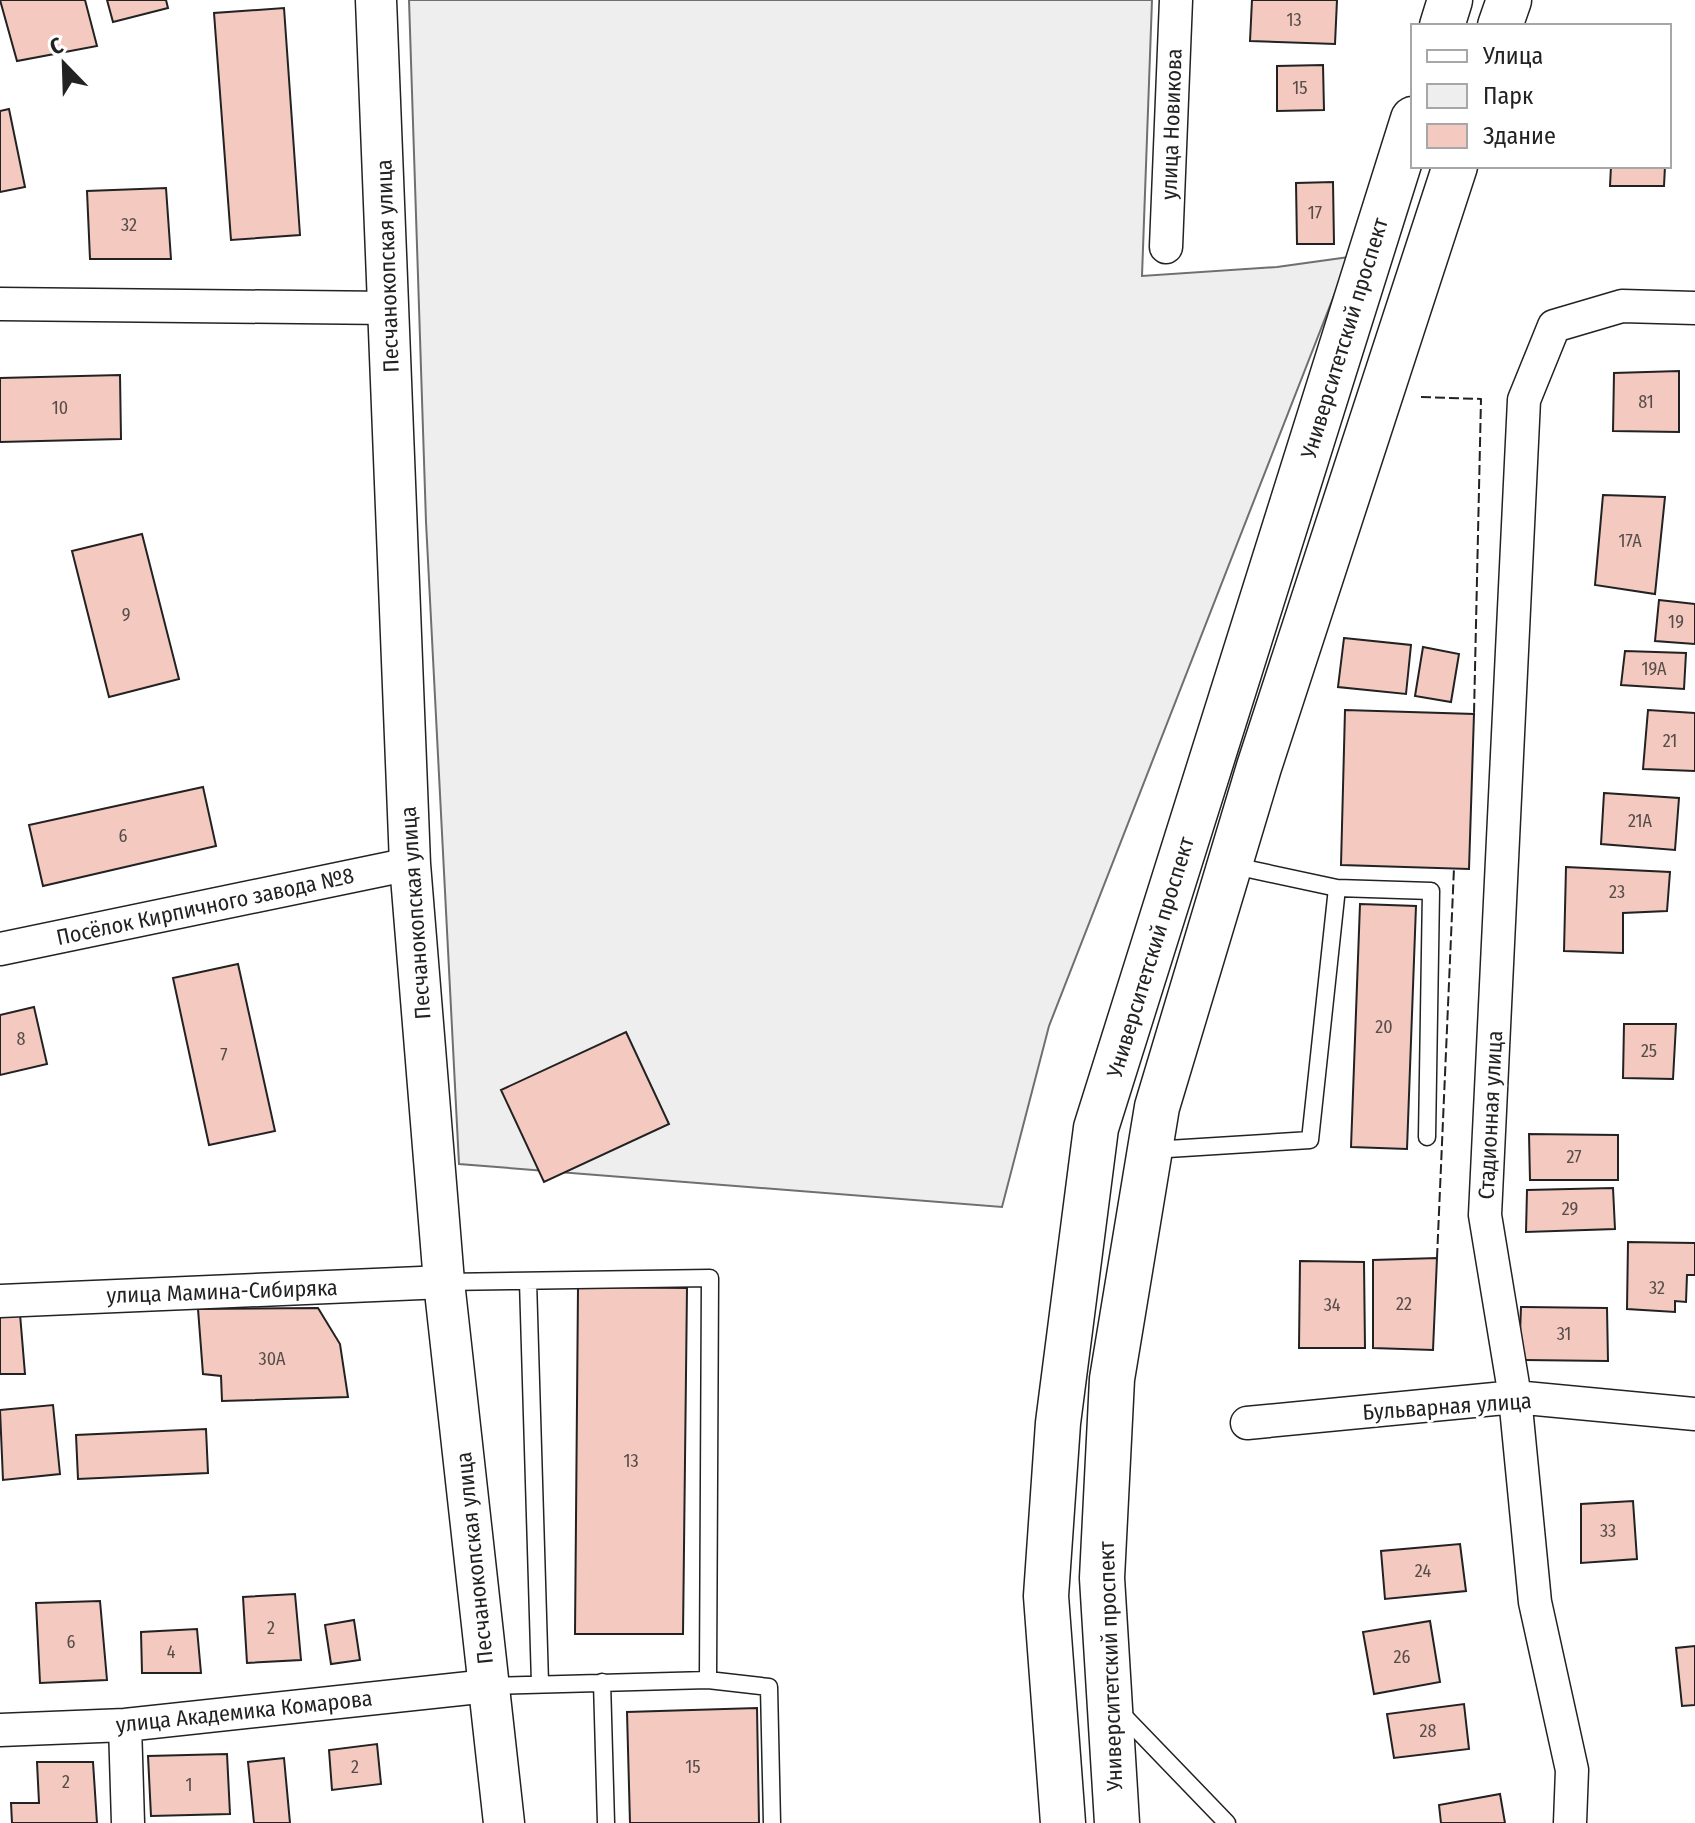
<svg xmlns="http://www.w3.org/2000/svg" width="1695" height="1823" viewBox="0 0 1695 1823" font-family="'Fira Sans Condensed',sans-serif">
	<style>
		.green { fill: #eee; stroke: #6f6f6f; stroke-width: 2 }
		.building { fill: #f3c9c0; stroke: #222; stroke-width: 2 }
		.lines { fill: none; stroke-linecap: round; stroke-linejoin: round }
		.service-casing { stroke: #222; stroke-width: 19 }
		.minor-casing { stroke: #222; stroke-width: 35 }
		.tertiary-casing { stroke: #222; stroke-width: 43 }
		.trunk-casing { stroke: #222; stroke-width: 47 }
		.service { stroke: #fff; stroke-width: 16 }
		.minor { stroke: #fff; stroke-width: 32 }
		.tertiary { stroke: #fff; stroke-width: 40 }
		.trunk { stroke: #fff; stroke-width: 44 }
		.fence { stroke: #222; stroke-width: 2; stroke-dasharray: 10 4; stroke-linecap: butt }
		.labels { text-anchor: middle; stroke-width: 6; stroke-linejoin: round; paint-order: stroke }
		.number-label { font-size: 18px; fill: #564c4a }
		.street-label { font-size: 22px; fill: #222; stroke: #fff }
	</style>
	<rect width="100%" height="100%" fill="#fff"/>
	<!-- green -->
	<path class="green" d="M 409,0 L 1152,0 L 1142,276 L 1277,267 L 1349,257 L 1049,1026 L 1002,1207 L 459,1164 L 426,522 Z"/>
	<!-- building -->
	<path class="building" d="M 0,0 L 85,0 L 97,46 L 17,61 Z
		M 107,0 L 166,0 L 168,8 L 113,22 Z
		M 1252,0 L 1337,0 L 1335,44 L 1250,41 Z
		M 284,8 L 300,235 L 231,240 L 214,13 Z
		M 1323,65 L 1324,110 L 1277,111 L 1277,66 Z
		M 9,109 L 25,187 L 0,192 L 0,111 Z
		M 1611,166 L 1665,166 L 1664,186 L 1610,186 Z
		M 1333,182 L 1334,244 L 1297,244 L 1296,183 Z
		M 166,188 L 171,259 L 90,259 L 87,191 Z
		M 1679,371 L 1679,432 L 1613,431 L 1614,373 Z
		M 120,375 L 121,439 L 0,442 L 0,378 Z
		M 1603,495 L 1665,497 L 1655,594 L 1595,585 Z
		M 142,534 L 179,679 L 109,697 L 72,551 Z
		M 1659,600 L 1695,604 L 1695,644 L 1655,641 Z
		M 1344,638 L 1411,645 L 1406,694 L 1338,687 Z
		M 1423,647 L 1459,654 L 1451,702 L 1415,696 Z
		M 1625,651 L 1686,653 L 1684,689 L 1621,685 Z
		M 1345,710 L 1474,714 L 1469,869 L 1341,865 Z
		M 1648,710 L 1695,713 L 1695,771 L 1643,769 Z
		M 203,787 L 216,846 L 43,886 L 29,825 Z
		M 1604,793 L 1679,798 L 1675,850 L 1601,844 Z
		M 1566,867 L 1670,872 L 1667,911 L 1623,913 L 1623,953 L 1564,951 Z
		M 1360,904 L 1416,906 L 1407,1149 L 1351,1147 Z
		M 238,964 L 275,1131 L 209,1145 L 173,978 Z
		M 34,1007 L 47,1064 L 0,1075 L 0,1015 Z
		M 1624,1024 L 1676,1024 L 1673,1079 L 1623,1078 Z
		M 626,1032 L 669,1124 L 544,1182 L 501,1090 Z
		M 1529,1134 L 1618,1135 L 1618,1180 L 1530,1180 Z
		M 1613,1188 L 1615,1229 L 1526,1232 L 1527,1190 Z
		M 1628,1242 L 1695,1243 L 1695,1275 L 1687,1275 L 1686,1302 L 1675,1301 L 1675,1312 L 1627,1309 Z
		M 1437,1258 L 1433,1350 L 1373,1348 L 1373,1260 Z
		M 1300,1261 L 1364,1262 L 1365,1348 L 1299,1348 Z
		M 578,1287 L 687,1288 L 683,1634 L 575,1634 Z
		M 1521,1307 L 1607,1308 L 1608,1361 L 1519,1360 Z
		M 318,1308 L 340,1344 L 348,1397 L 222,1401 L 221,1376 L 203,1374 L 198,1309 Z
		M 20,1314 L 25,1374 L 0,1374 L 0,1315 Z
		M 53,1405 L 60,1474 L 3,1480 L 0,1410 Z
		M 206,1429 L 208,1473 L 78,1479 L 76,1435 Z
		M 1633,1501 L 1637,1559 L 1581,1563 L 1581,1504 Z
		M 1460,1544 L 1466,1591 L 1385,1599 L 1381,1551 Z
		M 295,1594 L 301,1660 L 247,1663 L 243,1597 Z
		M 100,1601 L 107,1680 L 40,1683 L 36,1603 Z
		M 354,1620 L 360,1660 L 331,1664 L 325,1625 Z
		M 1430,1621 L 1440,1682 L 1374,1694 L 1363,1632 Z
		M 197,1629 L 201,1673 L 142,1673 L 141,1632 Z
		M 1695,1646 L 1695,1705 L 1682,1706 L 1676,1648 Z
		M 1464,1704 L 1469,1749 L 1394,1758 L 1387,1714 Z
		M 757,1708 L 759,1823 L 630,1823 L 627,1712 Z
		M 377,1744 L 381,1784 L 332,1790 L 329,1750 Z
		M 227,1754 L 230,1814 L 151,1816 L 148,1756 Z
		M 284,1758 L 290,1823 L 254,1823 L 248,1762 Z
		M 37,1762 L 93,1762 L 97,1823 L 12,1823 L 11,1803 L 39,1803 Z
		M 1500,1794 L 1505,1823 L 1441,1823 L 1439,1805 Z"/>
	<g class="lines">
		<!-- service casing -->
		<g class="service-casing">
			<path id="service" d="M 1337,888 L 1431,891 L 1427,1137
				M 1152,1150 L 1310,1140 L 1337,888 L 1230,865
				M 528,1281 L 540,1683
				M 445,1282 L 710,1278 L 708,1680 L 490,1686
				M 708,1680 L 769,1687 L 772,1823
				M 602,1682 L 606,1823
				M 1120,1712 L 1227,1823"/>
		</g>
		<!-- minor casing -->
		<g class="minor-casing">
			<path id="minor" d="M 1166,247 L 1176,0
				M 0,304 L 389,308
				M 0,949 L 410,864
				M 0,1301 L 444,1282
				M 1247,1423 L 1515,1397 L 1695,1414
				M 125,1725 L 128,1823
				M 0,1730 L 125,1725 L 488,1686
				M 1570,1823 L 1572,1770 L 1535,1602 L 1515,1397 L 1485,1215 L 1524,400 L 1554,326 L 1622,306 L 1695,308"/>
		</g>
		<!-- tertiary casing -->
		<g class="tertiary-casing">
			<path id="tertiary" d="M 376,0 L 410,864 L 444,1282 L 504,1823"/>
		</g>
		<!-- trunk casing -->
		<g class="trunk-casing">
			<path id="trunk" d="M 1442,26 L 1450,0
				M 1500,26 L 1509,0
				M 1063,1823 L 1046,1596 L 1058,1423 L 1096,1128 L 1413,119
				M 1117,1823 L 1102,1578 L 1112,1379 L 1157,1107 L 1259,767 L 1455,166"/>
		</g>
		<!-- service -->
		<use href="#service" class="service"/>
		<!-- minor -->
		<use href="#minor" class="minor"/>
		<!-- tertiary -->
		<use href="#tertiary" class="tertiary"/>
		<!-- trunk -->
		<use href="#trunk" class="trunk"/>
		<!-- fence -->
		<path class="fence" d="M 1421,397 L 1481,399 L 1474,714
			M 1437,1258 L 1454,868"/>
	</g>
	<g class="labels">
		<!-- number labels -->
		<g class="number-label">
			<text x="1294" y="26">13</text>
			<text x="1300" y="94">15</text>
			<text x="1315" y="219">17</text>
			<text x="129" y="231">32</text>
			<text x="1646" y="408">81</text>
			<text x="60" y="414">10</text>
			<text x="1630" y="547">17А</text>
			<text x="126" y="621">9</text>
			<text x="1676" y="628">19</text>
			<text x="1654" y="675">19А</text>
			<text x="1670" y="747">21</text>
			<text x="1640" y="827">21А</text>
			<text x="123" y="842">6</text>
			<text x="1617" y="898">23</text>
			<text x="1384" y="1033">20</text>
			<text x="21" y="1045">8</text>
			<text x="1649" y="1057">25</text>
			<text x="224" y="1061">7</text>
			<text x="1574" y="1163">27</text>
			<text x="1570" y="1215">29</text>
			<text x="1657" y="1294">32</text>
			<text x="1404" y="1310">22</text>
			<text x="1332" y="1311">34</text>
			<text x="1564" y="1340">31</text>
			<text x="272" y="1365">30А</text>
			<text x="631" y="1467">13</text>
			<text x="1608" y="1537">33</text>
			<text x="1423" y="1577">24</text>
			<text x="271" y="1634">2</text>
			<text x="71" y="1648">6</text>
			<text x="171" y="1658">4</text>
			<text x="1402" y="1663">26</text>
			<text x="1428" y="1737">28</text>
			<text x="355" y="1773">2</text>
			<text x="693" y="1773">15</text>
			<text x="66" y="1788">2</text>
			<text x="189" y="1791">1</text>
		</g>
		<!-- street labels -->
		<g class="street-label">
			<text transform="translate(1171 124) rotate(-88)" y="8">улица Новикова</text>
			<text transform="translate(387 266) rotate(-92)" y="8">Песчанокопская улица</text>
			<text transform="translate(1344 338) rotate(-73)" y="8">Университетский проспект</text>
			<text transform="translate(205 906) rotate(-12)" y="8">Посёлок Кирпичного завода №8</text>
			<text transform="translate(415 913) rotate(-94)" y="8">Песчанокопская улица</text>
			<text transform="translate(1150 957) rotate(-73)" y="8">Университетский проспект</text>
			<text transform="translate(1490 1115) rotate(-87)" y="8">Стадионная улица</text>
			<text transform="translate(222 1291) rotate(-2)" y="8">улица Мамина-Сибиряка</text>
			<text transform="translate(1447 1406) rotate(-4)" y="8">Бульварная улица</text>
			<text transform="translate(474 1558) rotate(-96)" y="8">Песчанокопская улица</text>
			<text transform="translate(1110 1666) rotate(-92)" y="8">Университетский проспект</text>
			<text transform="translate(244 1711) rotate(-6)" y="8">улица Академика Комарова</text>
		</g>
	</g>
	<!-- legend -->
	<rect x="1411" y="24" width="260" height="144" fill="#ffffff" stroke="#a7a7a7" stroke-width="2"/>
	<rect x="1427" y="50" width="40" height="12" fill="#ffffff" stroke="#a7a7a7" stroke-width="2"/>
	<text x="1483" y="64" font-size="24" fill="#222222">Улица</text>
	<rect x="1427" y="84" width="40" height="24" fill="#eeeeee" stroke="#a7a7a7" stroke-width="2"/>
	<text x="1483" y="104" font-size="24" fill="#222222">Парк</text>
	<rect x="1427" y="124" width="40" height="24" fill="#f3c9c0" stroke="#a7a7a7" stroke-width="2"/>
	<text x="1483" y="144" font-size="24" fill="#222222">Здание</text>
	<!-- north arrow -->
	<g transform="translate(64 64) rotate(337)" stroke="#ffffff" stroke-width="6" paint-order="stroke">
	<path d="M0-6L14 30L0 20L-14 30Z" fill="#222222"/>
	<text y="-12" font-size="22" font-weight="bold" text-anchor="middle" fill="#222222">С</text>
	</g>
</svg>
